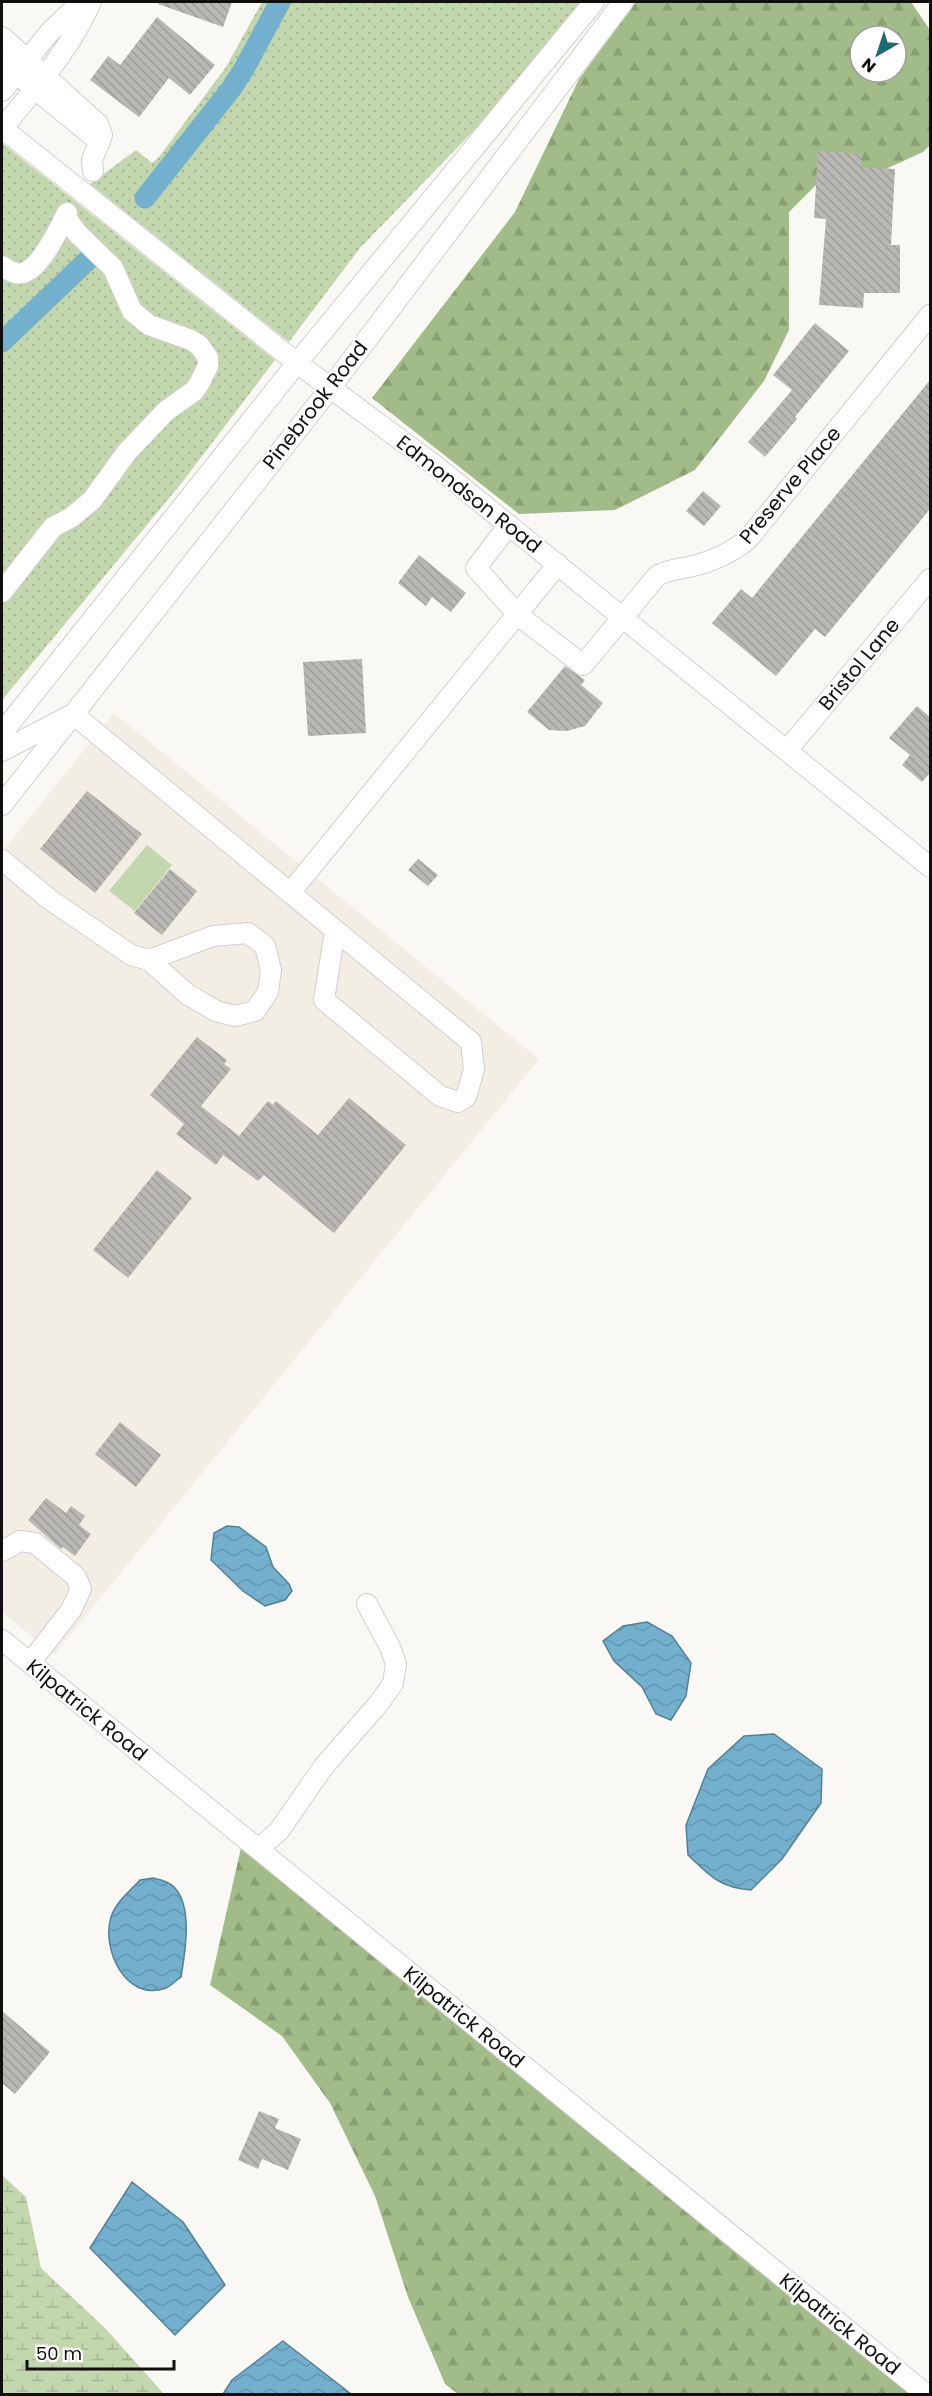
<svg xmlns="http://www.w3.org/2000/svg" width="932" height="2396" viewBox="0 0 932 2396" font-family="Poppins,sans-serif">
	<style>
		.built { fill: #f3eee4 }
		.grass { fill: url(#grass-dots) }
		.forest { fill: url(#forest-firs); fill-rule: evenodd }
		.wetland { fill: url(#wetland-marsh) }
		.garden { fill: #c2d7ae }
		.water { fill: url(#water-waves); stroke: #558094; stroke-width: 1.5 }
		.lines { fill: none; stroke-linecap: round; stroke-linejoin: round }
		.canal { stroke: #72b0ce; stroke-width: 21 }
		.building { fill: url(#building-back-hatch) }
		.minor-casing { stroke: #d1cfcc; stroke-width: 22 }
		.minor { stroke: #fff; stroke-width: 20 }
		.labels { text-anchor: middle; stroke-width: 5; stroke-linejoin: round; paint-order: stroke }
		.street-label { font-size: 20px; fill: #100f0e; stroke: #fff }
	</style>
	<defs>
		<pattern id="grass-dots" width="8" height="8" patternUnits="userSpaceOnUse" patternTransform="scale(1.5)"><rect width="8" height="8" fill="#c2d7ae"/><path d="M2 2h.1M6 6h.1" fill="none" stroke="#a6b794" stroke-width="1.8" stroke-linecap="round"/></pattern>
		<pattern id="forest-firs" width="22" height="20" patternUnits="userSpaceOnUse" patternTransform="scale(1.5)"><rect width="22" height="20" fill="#a1bc88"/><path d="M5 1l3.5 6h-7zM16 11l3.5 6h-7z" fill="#8aa074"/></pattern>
		<pattern id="wetland-marsh" width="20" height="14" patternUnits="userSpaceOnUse" patternTransform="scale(1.5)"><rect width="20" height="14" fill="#c2d7ae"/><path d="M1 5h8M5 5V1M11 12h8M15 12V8" fill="none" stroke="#a6b794"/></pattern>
		<pattern id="water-waves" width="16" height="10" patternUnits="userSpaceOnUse" patternTransform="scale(1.5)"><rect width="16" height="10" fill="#72b0ce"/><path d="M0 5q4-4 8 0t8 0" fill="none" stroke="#6296b0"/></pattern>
		<pattern id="building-back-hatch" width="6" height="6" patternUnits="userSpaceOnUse" patternTransform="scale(1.5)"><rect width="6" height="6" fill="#b9b7b4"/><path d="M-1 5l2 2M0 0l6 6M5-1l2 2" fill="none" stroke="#9e9c9a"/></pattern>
	</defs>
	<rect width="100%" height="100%" fill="#faf8f5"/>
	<!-- built -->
	<path class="built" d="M 114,713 L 539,1059 L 54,1655 L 2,1612 L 2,852 Z"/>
	<!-- grass -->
	<path class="grass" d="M 262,2 L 581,2 L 485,119 L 360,248 L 289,342 L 90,184 L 136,150 L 152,163 L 159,157 L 226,67 Z
		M 2,143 L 275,360 L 184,480 L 2,700 Z"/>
	<!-- forest -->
	<path class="forest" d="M 636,2 L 911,2 L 930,30 L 930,145 L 923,152 L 877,173 L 817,184 L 789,212 L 789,330 L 764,381 L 695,470 L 615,510 L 519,514 L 372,398 L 515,212 L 579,79 ZM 860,36 L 896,36 L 896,72 L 860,72 Z
		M 243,1839 L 918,2394 L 458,2394 L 445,2384 L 408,2297 L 375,2196 L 330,2103 L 282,2036 L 210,1985 Z"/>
	<!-- wetland -->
	<path class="wetland" d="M 2,2175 L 26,2197 L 41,2268 L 106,2329 L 164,2394 L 2,2394 Z"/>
	<!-- garden -->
	<path class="garden" d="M 147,845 L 172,865 L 135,911 L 109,891 Z"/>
	<!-- water -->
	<path class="water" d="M 227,1526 L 239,1527 L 266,1547 L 273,1567 L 289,1584 L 292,1591 L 285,1600 L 265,1606 L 243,1591 L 211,1560 L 214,1533 Z
		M 647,1622 L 672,1636 L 691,1663 L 686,1696 L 671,1720 L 656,1714 L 642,1687 L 614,1661 L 603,1641 L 623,1626 Z
		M 774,1734 L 822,1769 L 821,1803 L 782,1859 L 751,1890 C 720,1888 710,1876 688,1855 L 686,1825 L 708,1769 L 744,1736 Z
		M 153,1878 C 161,1880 170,1882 175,1888 C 193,1908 185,1953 181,1977 C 176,1980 171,1986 166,1988 C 126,2003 101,1949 111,1917 C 116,1902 130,1891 140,1880 Z
		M 132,2182 L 183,2222 L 225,2285 L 175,2335 L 90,2248 Z
		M 283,2341 L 351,2394 L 223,2394 L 232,2380 Z"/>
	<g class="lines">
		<!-- canal -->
		<path class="canal" d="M 145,198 L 231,89 L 244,69 L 280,2
			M 2,342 L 90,258"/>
	</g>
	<!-- building -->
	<path class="building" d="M 158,2 L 232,2 L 223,27 L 158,4 Z
		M 157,17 L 215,65 L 190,95 L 169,78 L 139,117 L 90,80 L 108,56 L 120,65 Z
		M 818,151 L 862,154 L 861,167 L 895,169 L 891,245 L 900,245 L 900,293 L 864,293 L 863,308 L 819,305 L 826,219 L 814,218 Z
		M 815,323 L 849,351 L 795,417 L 797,419 L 765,457 L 748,442 L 792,390 L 773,375 Z
		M 930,380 L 930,509 L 825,637 L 815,629 L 776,676 L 712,623 L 741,589 L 752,598 Z
		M 703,491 L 721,506 L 704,526 L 686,511 Z
		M 419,555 L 466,593 L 451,612 L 432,597 L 426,606 L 398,583 Z
		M 362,659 L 366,733 L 308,736 L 303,662 Z
		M 565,666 L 585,680 L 581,685 L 603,703 L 585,726 L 567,731 L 549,730 L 527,712 Z
		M 917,706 L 930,717 L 930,773 L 922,782 L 902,765 L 910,755 L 889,738 Z
		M 87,791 L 142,834 L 95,893 L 40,849 Z
		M 418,859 L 438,875 L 428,886 L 408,870 Z
		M 170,869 L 197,891 L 162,935 L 134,913 Z
		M 197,1037 L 227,1060 L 224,1064 L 231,1069 L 201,1106 L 239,1136 L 268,1101 L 273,1105 L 276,1101 L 318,1135 L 349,1098 L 406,1145 L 334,1233 L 264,1175 L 258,1181 L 223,1155 L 216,1165 L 176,1134 L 184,1124 L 150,1095 Z
		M 157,1170 L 192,1198 L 128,1278 L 93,1250 Z
		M 120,1422 L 161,1455 L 136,1487 L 95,1454 Z
		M 46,1498 L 66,1513 L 71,1506 L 85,1516 L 79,1525 L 91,1534 L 75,1556 L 63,1547 L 61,1549 L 28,1520 Z
		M 2,2011 L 50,2052 L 15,2094 L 2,2083 Z
		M 259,2111 L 279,2119 L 275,2128 L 301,2139 L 288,2170 L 262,2159 L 258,2169 L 238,2160 Z"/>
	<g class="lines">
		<!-- minor casing -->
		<g class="minor-casing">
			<path id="minor" d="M 2,37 L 98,124 L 102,135 L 92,160 L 93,171
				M 2,62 L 100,142
				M 2,91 L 49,33 L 81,2
				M 2,128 L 297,363 L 437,467 L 930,867
				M 2,129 C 35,88 70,50 91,2
				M 2,266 C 8,270 15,275 23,273 C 41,268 59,229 67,213
				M 509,525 L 476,568 L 518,615 L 583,665 L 657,576 C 667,570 678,569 689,567 C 711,562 730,554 748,539 L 930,315
				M 2,592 L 53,527 L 72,517 L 92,500 L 127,452 L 166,411 L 194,391 L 199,384 L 208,366 L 208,358 L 199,345 L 191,340 L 149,325 L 132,311 L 113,268 L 77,233 L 67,219 L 67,213
				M 2,733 L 297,363 L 594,2
				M 788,749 L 930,579
				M 2,751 L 73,714 L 471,1042 L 474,1069 L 466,1097 L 458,1102 L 440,1096 L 324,1000 L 335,931
				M 2,805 L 331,387 L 623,2
				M 2,860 L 49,899 L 131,955 L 149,960 L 187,994 L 216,1011 L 235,1016 L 255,1011 L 268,992 L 271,970 L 265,946 L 248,933 L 213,936 L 149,960
				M 290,893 L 558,564
				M 2,1551 L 20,1541 L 35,1543 L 76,1577 L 81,1589 L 71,1610 L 30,1663
				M 2,1640 L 926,2394
				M 258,1849 L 279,1831 L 324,1766 L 380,1702 L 393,1683 L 396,1664 L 390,1647 L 367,1604"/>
		</g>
		<!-- minor -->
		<use href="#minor" class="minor"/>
	</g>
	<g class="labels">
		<!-- street labels -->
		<g class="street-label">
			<text transform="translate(315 405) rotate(-52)" y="7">Pinebrook Road</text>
			<text transform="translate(790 485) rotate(-50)" y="7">Preserve Place</text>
			<text transform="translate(469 494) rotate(38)" y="7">Edmondson Road</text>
			<text transform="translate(859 664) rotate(-50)" y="7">Bristol Lane</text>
			<text transform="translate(87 1710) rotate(39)" y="7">Kilpatrick Road</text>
			<text transform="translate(464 2017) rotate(39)" y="7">Kilpatrick Road</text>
			<text transform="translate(840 2324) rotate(39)" y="7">Kilpatrick Road</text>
		</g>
	</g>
	<!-- border -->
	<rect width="932" height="2396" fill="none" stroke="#100f0e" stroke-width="6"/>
	<!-- north arrow -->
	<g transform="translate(878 54) rotate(219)"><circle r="28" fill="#ffffff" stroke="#9f9f9f" stroke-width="1.5"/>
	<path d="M0-4.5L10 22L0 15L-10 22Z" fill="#1f6a72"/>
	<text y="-9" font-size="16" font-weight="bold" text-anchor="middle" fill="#100f0e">N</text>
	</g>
	<!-- scale -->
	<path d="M27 2360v9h147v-9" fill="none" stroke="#100f0e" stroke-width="3"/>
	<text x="36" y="2360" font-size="18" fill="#100f0e" stroke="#ffffff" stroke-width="4.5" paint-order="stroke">50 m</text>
</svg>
